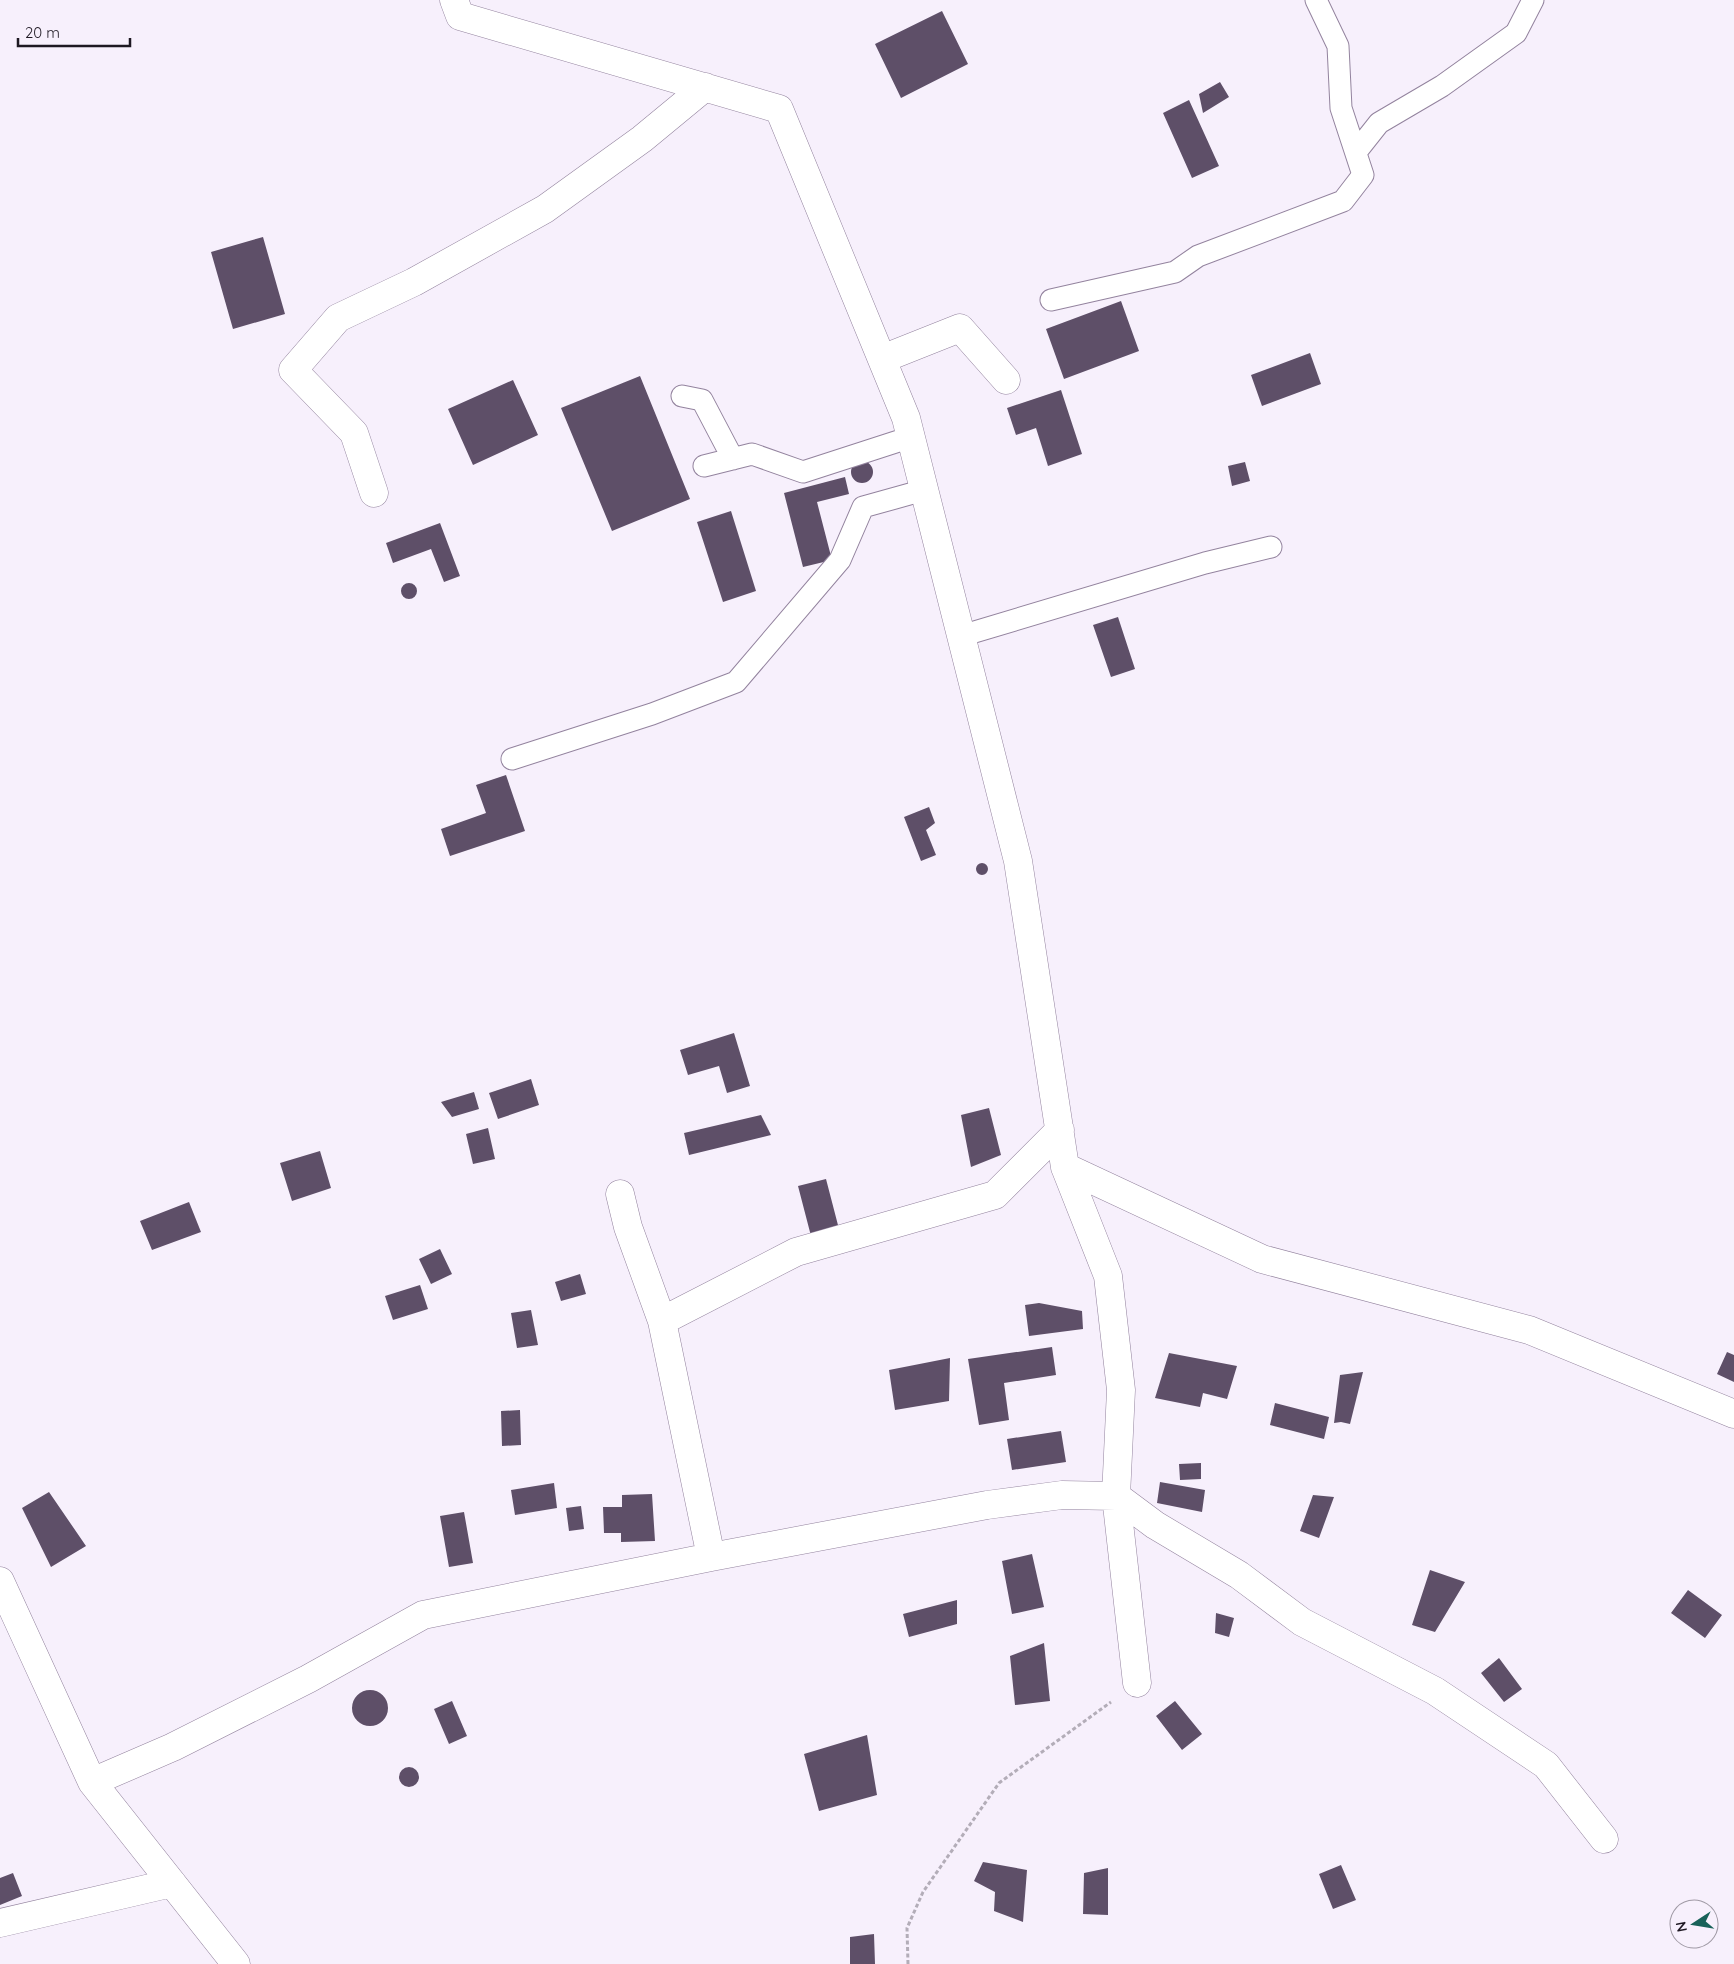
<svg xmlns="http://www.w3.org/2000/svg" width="1734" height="1964" viewBox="0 0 1734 1964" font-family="Quicksand,sans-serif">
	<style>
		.building { fill: #5e4f68 }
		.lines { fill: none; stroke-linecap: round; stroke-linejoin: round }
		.service-casing { stroke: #93839e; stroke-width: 23 }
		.minor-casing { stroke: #93839e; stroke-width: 29 }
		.path { stroke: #b3adb8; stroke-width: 3; stroke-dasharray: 4 2.5; stroke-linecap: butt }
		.service { stroke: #fff; stroke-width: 21 }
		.minor { stroke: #fff; stroke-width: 28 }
	</style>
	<rect width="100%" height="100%" fill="#f7f0fc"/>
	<!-- building -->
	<path class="building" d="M 942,11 L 968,64 L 901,98 L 875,44 Z
		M 1220,82 L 1229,97 L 1203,113 L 1199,94 Z
		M 1189,100 L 1219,166 L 1192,178 L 1163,113 Z
		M 263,237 L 285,314 L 233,329 L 211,252 Z
		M 1121,301 L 1139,351 L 1064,379 L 1046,329 Z
		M 1310,353 L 1321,384 L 1262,406 L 1251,375 Z
		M 640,376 L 690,499 L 612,531 L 561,408 Z
		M 513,380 L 538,435 L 473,465 L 448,409 Z
		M 1061,390 L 1082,454 L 1048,466 L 1036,428 L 1016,435 L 1007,408 Z
		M851 472a11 11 0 1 1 22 0a11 11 0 1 1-22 0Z
		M 1245,462 L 1250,481 L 1232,486 L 1228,466 Z
		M 845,477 L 849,494 L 817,502 L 832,560 L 803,567 L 784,493 Z
		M 731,511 L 756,591 L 723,602 L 697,522 Z
		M 440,523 L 460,576 L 444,582 L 431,549 L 393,563 L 386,543 Z
		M401 591a8 8 0 1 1 16 0a8 8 0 1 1-16 0Z
		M 1118,617 L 1135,669 L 1111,677 L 1093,625 Z
		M 506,775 L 525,831 L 450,856 L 441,829 L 486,813 L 476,785 Z
		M 929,807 L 935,823 L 926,830 L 936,855 L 921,861 L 904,817 Z
		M976 869a6 6 0 1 1 12 0a6 6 0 1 1-12 0Z
		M 734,1033 L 750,1086 L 727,1093 L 719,1066 L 688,1075 L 680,1050 Z
		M 531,1079 L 539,1105 L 498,1119 L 489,1093 Z
		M 474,1092 L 479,1109 L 452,1117 L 441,1102 Z
		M 989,1108 L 1001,1155 L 971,1167 L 961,1115 Z
		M 761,1115 L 771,1135 L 689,1155 L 684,1133 Z
		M 488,1128 L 495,1159 L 473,1164 L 466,1134 Z
		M 320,1151 L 331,1188 L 292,1201 L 280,1163 Z
		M 826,1179 L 839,1229 L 811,1236 L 798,1186 Z
		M 189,1202 L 201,1232 L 152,1250 L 140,1221 Z
		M 440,1249 L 452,1274 L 431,1284 L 419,1259 Z
		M 580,1274 L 586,1294 L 561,1301 L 555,1282 Z
		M 420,1285 L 428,1309 L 393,1320 L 385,1296 Z
		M 1039,1303 L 1082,1311 L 1083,1329 L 1029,1336 L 1025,1305 Z
		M 531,1310 L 538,1345 L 517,1348 L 511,1313 Z
		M 1052,1347 L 1056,1375 L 1004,1383 L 1009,1420 L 979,1425 L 968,1359 Z
		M 1727,1352 L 1734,1355 L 1734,1382 L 1717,1374 Z
		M 1169,1353 L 1237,1366 L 1227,1399 L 1203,1393 L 1200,1407 L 1155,1398 Z
		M 950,1358 L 949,1401 L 895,1410 L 889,1370 Z
		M 1363,1372 L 1350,1424 L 1341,1422 L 1334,1423 L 1340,1375 Z
		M 1275,1403 L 1329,1417 L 1324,1439 L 1270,1425 Z
		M 520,1410 L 521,1445 L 502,1446 L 501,1411 Z
		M 1061,1431 L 1066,1462 L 1012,1470 L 1007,1439 Z
		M 1201,1463 L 1201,1479 L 1180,1480 L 1179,1464 Z
		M 1160,1482 L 1205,1490 L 1202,1512 L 1157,1503 Z
		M 554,1483 L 557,1508 L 515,1515 L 511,1490 Z
		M 49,1492 L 86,1546 L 51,1567 L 22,1508 Z
		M 652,1494 L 655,1541 L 621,1542 L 621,1533 L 604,1533 L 603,1507 L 622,1507 L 622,1495 Z
		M 1313,1495 L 1334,1497 L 1319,1538 L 1300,1531 Z
		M 581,1506 L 584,1529 L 569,1531 L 566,1508 Z
		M 464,1512 L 473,1563 L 449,1567 L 440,1516 Z
		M 1032,1554 L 1044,1607 L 1012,1614 L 1002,1561 Z
		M 1430,1570 L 1465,1582 L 1435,1632 L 1412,1625 Z
		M 1688,1590 L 1722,1615 L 1705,1638 L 1671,1613 Z
		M 957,1600 L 957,1624 L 909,1637 L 903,1614 Z
		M 1216,1613 L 1234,1618 L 1229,1637 L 1215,1633 Z
		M 1044,1643 L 1050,1701 L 1015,1705 L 1010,1656 Z
		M 1499,1658 L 1522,1689 L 1504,1702 L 1481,1673 Z
		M352 1708a18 18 0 1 1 36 0a18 18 0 1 1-36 0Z
		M 452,1701 L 467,1736 L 449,1744 L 434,1709 Z
		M 1175,1701 L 1202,1734 L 1182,1750 L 1156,1716 Z
		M 867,1735 L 877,1795 L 819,1811 L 804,1754 Z
		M399 1777a10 10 0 1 1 20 0a10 10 0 1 1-20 0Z
		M 983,1862 L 1027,1870 L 1023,1922 L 994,1911 L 995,1892 L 974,1881 Z
		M 1341,1865 L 1356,1900 L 1333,1909 L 1319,1874 Z
		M 1108,1868 L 1108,1915 L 1083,1914 L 1084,1873 Z
		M 13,1873 L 22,1896 L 0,1905 L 0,1878 Z
		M 874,1934 L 875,1964 L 850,1964 L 850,1937 Z"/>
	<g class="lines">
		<!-- service casing -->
		<g class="service-casing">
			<path id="service" d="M 1356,152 L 1379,123 L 1442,86 L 1516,33 L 1533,0
				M 1051,300 L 1175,272 L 1198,256 L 1343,201 L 1363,175 L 1341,108 L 1338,46 L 1316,0
				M 682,396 L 702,400 L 733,459
				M 704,466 L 752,454 L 803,472 L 911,437
				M 961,636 L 1205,563 L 1271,547
				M 512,759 L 652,714 L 736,682 L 840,560 L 863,507 L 924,490"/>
		</g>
		<!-- minor casing -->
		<g class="minor-casing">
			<path id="minor" d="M 454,0 L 460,16 L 779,109 L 906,418 L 1018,861 L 1065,1167 L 1262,1259 L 1529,1330 L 1734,1414
				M 882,359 L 960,328 L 1006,380
				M 374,493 L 354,433 L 293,370 L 338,318 L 414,282 L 545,209 L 642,139 L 705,87
				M 620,1194 L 628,1227 L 662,1321 L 711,1557 L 987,1505 L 1062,1495 L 1116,1496 L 1121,1390 L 1108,1276 L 1065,1167
				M 662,1321 L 796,1252 L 995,1195 L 1060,1130
				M 0,1581 L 92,1782 L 236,1964
				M 1137,1683 L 1116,1496 L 1155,1525 L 1239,1575 L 1302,1622 L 1435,1691 L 1546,1765 L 1604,1839
				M 92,1782 L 173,1747 L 308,1679 L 423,1615 L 711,1557
				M 0,1923 L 172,1883"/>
		</g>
		<!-- path -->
		<path class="path" d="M 908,1964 L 907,1928 L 923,1892 L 999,1783 L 1111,1702"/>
		<!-- service -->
		<use href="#service" class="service"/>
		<!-- minor -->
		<use href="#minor" class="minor"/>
	</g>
	<!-- north arrow -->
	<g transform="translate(1694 1924) rotate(258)"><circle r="24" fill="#f7f0fc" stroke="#a09aa5"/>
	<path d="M0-4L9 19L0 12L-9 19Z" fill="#186259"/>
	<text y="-8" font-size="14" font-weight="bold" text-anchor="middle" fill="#1e1822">N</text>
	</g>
	<!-- scale -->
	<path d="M18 38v8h112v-8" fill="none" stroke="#1e1822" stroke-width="2.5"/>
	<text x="25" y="38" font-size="15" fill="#1e1822" stroke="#f7f0fc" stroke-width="4" paint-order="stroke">20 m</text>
</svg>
